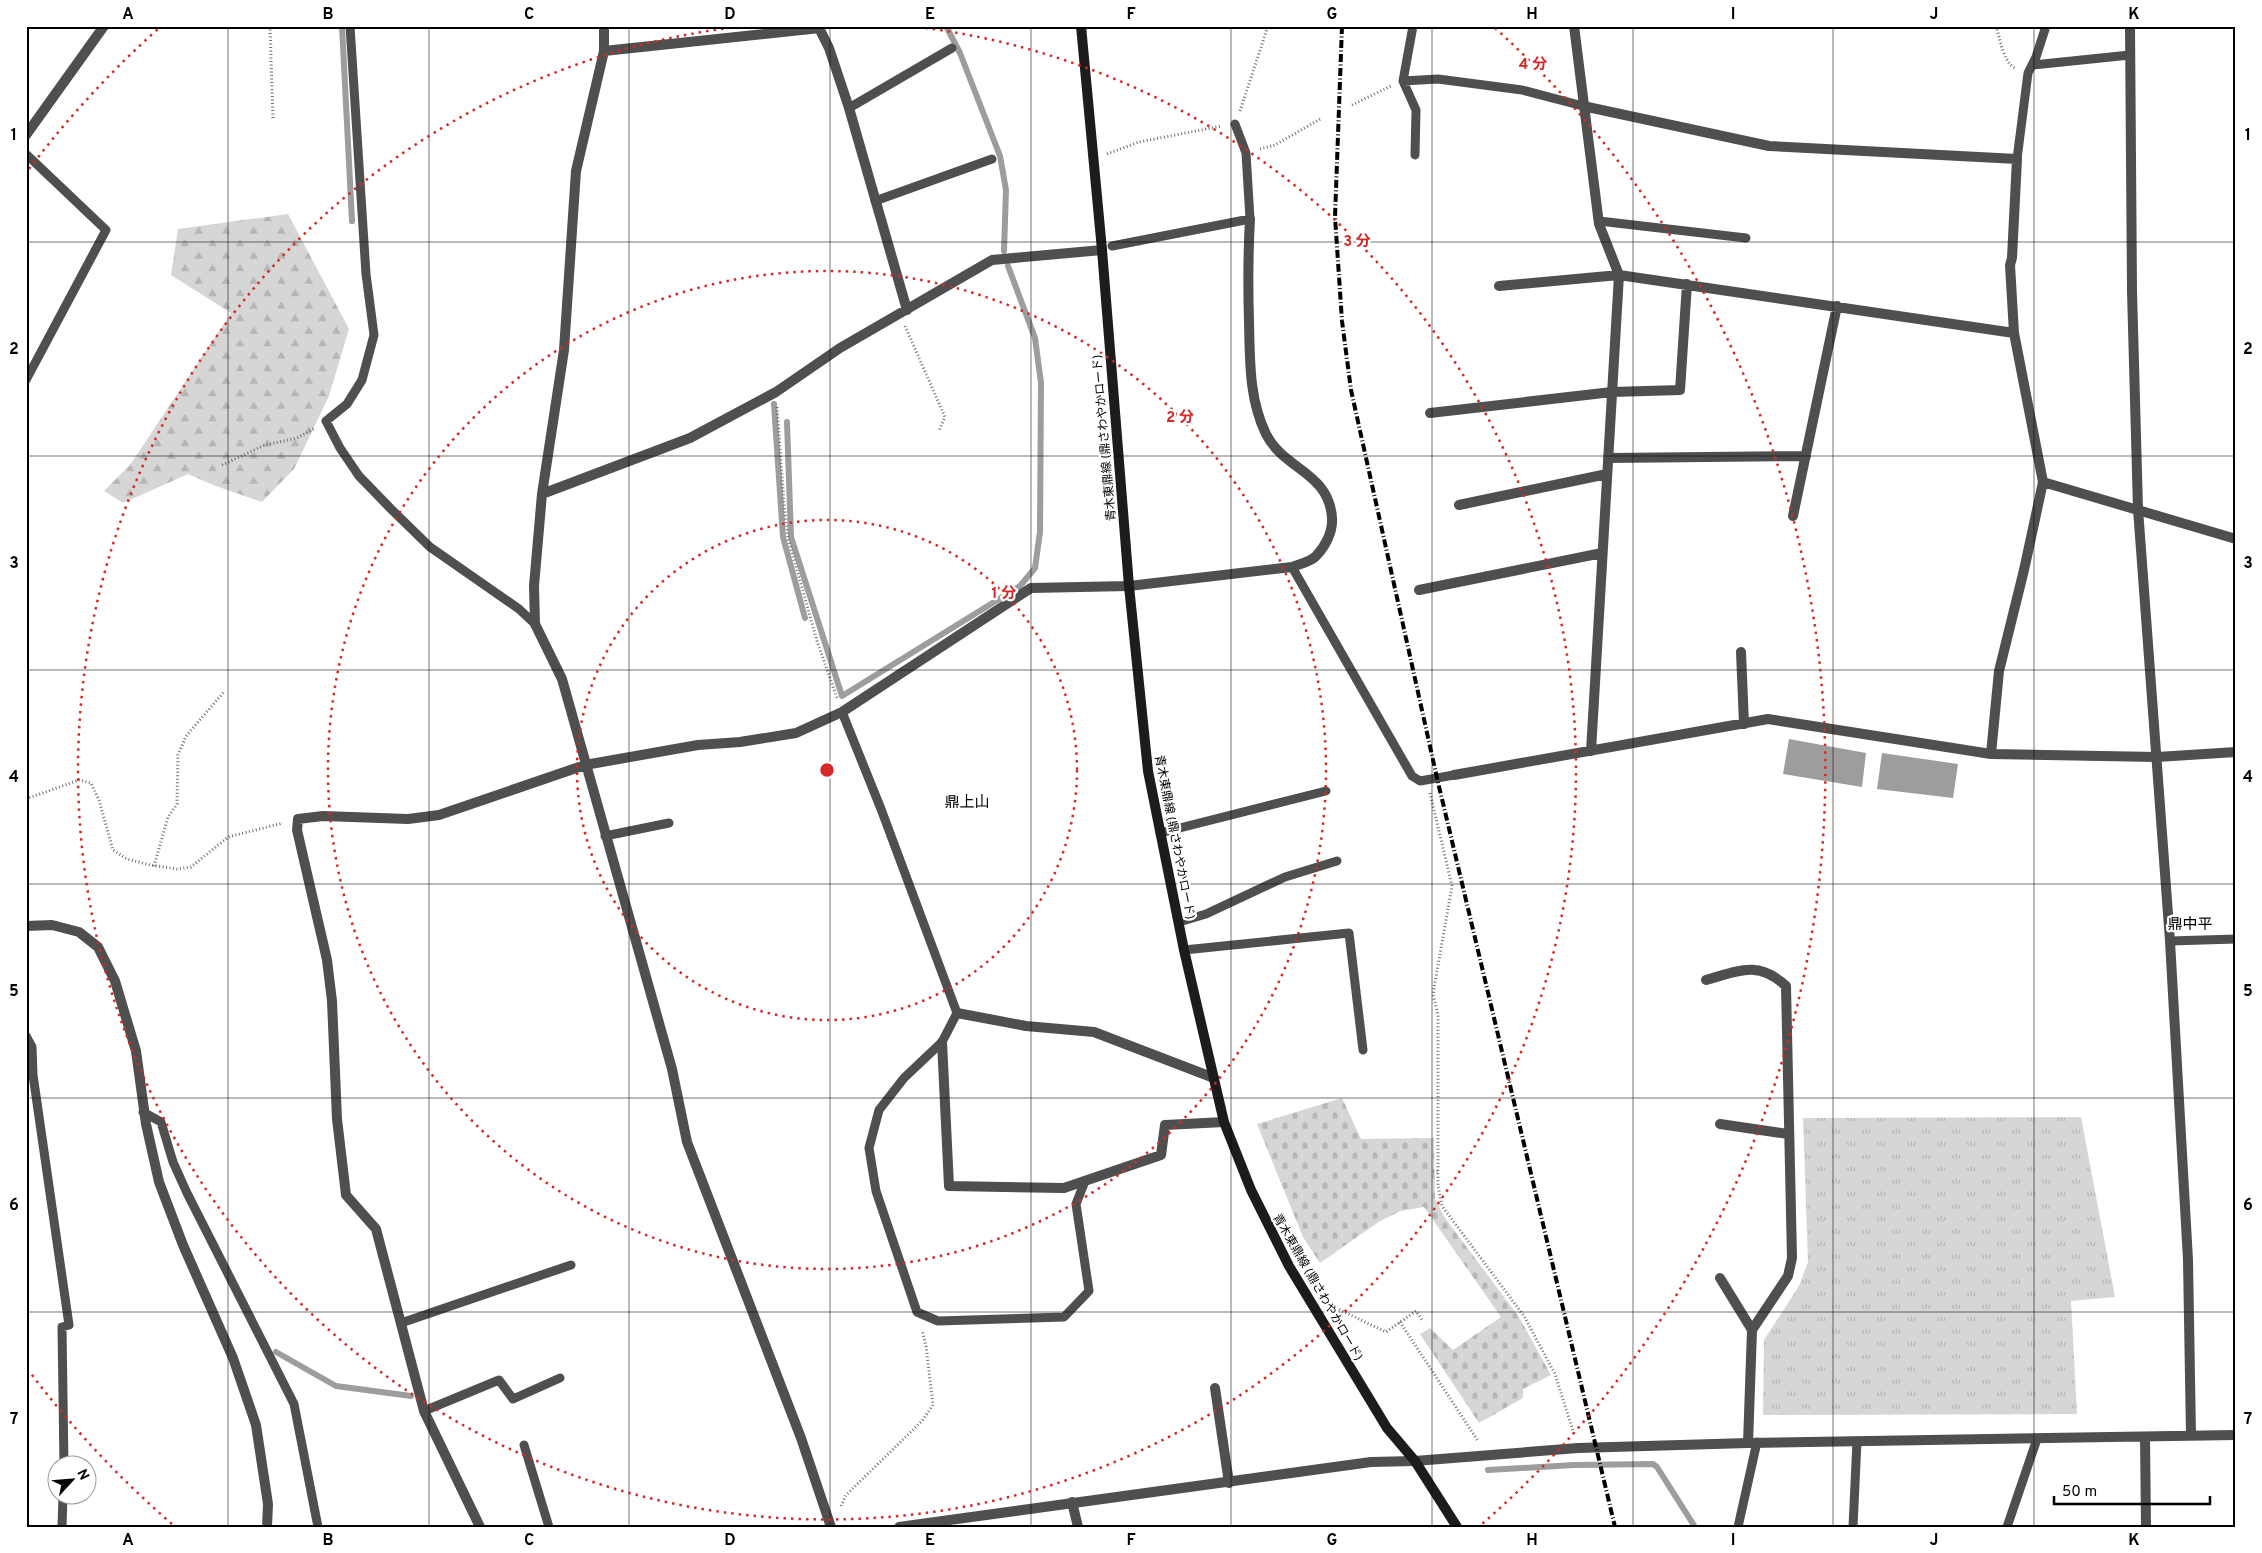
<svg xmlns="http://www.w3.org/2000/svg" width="2262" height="1553" viewBox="0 0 2262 1553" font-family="Overpass,'Noto Sans JP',sans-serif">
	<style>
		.forest { fill: url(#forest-firs) }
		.cemetery { fill: url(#cemetery-stones) }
		.park { fill: url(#park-tufts) }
		.water { fill: #9d9d9d }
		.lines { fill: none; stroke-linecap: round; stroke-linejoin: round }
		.stream { stroke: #9d9d9d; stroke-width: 6 }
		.path { stroke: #717171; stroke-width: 3; stroke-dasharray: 1 2.5; stroke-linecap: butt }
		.service { stroke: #4f4f4f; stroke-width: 9 }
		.minor { stroke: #4f4f4f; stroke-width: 10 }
		.tertiary { stroke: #4f4f4f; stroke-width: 10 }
		.secondary { stroke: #1c1c1c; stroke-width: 10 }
		.rail { stroke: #000; stroke-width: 4; stroke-dasharray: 8 2.5 1 2.5; stroke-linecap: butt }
		.grid { fill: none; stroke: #000; stroke-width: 1; stroke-opacity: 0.55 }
		.ring { fill: none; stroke: #d62828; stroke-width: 2.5; stroke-dasharray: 2.5 5 }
		.labels { text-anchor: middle; stroke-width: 4.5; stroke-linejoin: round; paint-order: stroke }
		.street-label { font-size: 12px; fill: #000; stroke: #fff }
		.quarter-label { font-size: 15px; fill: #000; stroke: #fff }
		.centre { fill: #d62828; stroke: #fff; stroke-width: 2.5 }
		.ring-label { font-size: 15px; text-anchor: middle; font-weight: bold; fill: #d62828; stroke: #fff; stroke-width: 4.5; stroke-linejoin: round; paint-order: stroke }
		.neatline { fill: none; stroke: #000; stroke-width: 2 }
		.grid-label { font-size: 16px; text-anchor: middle; font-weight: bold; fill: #000 }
	</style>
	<defs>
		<pattern id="forest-firs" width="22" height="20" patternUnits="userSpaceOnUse" patternTransform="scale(1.25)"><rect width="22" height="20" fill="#d6d6d6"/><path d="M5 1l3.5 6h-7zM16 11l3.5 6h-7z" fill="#b6b6b6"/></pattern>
		<pattern id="cemetery-stones" width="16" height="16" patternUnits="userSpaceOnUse" patternTransform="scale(1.25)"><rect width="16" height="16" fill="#d6d6d6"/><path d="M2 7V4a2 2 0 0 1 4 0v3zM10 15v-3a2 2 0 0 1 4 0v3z" fill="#b6b6b6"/></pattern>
		<pattern id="park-tufts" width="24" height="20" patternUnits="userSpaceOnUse" patternTransform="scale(1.25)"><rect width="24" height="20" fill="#d6d6d6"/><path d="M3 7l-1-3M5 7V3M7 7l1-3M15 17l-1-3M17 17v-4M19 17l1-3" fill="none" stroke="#b6b6b6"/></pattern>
	</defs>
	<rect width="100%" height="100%" fill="#fff"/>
	<!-- forest -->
	<path class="forest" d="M 288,214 L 349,329 L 329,396 L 294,469 L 262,502 L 213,485 L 188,474 L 123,503 L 104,491 L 130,465 L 231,313 L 171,275 L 178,229 Z"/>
	<!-- cemetery -->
	<path class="cemetery" d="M 1342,1098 L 1361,1139 L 1434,1138 L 1435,1199 L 1445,1218 L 1519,1317 L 1551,1375 L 1523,1389 L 1523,1398 L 1479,1423 L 1420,1334 L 1430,1328 L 1453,1350 L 1501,1317 L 1424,1207 L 1401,1211 L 1380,1221 L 1320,1263 L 1303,1237 L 1257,1124 Z"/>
	<!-- park -->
	<path class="park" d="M 2081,1117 L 2115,1297 L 2071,1301 L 2077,1414 L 1763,1415 L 1764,1340 L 1799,1286 L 1808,1262 L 1803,1118 Z"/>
	<!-- water -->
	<path class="water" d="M 1789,739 L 1866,753 L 1862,787 L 1783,774 Z
		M 1882,753 L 1958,764 L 1953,798 L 1877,789 Z"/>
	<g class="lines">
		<!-- stream -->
		<path class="stream" d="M 342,26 L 352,221
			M 946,26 L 960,53 L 1000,156 L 1006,190 L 1004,251
			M 774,404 L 783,537 L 805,618
			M 787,422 L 791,537 L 842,696 L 1020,586 L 1035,568 L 1040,532 L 1041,383 L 1035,338 L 1008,266
			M 276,1352 L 336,1386 L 411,1396
			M 1488,1470 L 1574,1465 L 1653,1464 L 1657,1467 L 1695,1527"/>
		<!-- path -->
		<path class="path" d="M 270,26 L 273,119
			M 1996,26 C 2000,38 2003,62 2015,68
			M 1352,105 L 1391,86
			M 1240,111 L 1268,26
			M 1260,149 L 1275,145 L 1322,118
			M 1107,154 L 1139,142 L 1222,126
			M 905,326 L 945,417 L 939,431
			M 777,407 L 784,503 L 788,538 L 817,641 L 837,698
			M 222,465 L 265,445 L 297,438 L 315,428
			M 1430,793 L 1452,886 L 1433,994 L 1438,1015 L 1438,1186 L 1442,1206 L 1524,1316 L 1555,1374 L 1574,1434
			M 26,799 L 79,780 L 91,783 L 99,800 L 113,850 L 127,859 L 150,865 L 177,869 L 191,867 L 228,837 L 283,823
			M 154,866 L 168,817 L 177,804 L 178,755 L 186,736 L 224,692
			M 1433,1171 L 1438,1171
			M 1336,1308 L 1386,1332 L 1416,1311 L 1422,1320
			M 1400,1322 L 1478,1441
			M 841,1506 L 846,1495 L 922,1421 L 933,1405 L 926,1346 L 922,1330"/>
		<!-- service -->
		<path class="service" d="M 350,26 L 366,274 L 374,335 L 362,380 L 347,404 L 326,421 L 340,448 L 359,476 L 391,509 L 430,547 L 519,609 L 535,624
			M 1413,26 L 1403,81 L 1416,110 L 1415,155
			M 2033,65 L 2130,55
			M 1403,81 L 1438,79 L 1522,90 L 1583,106
			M 849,108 L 952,48
			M 26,154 L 106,230 L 26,380
			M 2017,159 L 2028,73 L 2036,57 L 2046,26
			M 875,201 L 992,159
			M 1599,221 L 1746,238
			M 1112,246 L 1250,219 L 1246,153 L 1235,124
			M 1292,567 L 1412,776 L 1420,781 L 1454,775
			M 842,712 L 881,809 L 957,1013 L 942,1042 L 904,1078 L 879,1110 L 869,1148 L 876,1191 L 917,1312 L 938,1321 L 1064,1317 L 1089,1291 L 1076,1204 L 1085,1181
			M 1160,833 L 1326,791
			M 605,836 L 669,823
			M 1179,922 L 1206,914 L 1285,877 L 1337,861
			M 2170,941 L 2236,939
			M 1184,950 L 1349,933 L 1363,1050
			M 26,1036 L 32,1047 L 33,1075 L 69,1325 L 62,1327 L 64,1466
			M 143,1112 L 161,1122 L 173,1162 L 187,1193 L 294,1404 L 318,1527
			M 401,1323 L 571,1265
			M 424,1411 L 499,1380 L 513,1399 L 560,1378
			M 524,1445 L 549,1527
			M 62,1527 L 63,1496
			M 1738,1527 L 1757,1442
			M 1853,1527 L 1857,1441
			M 2007,1527 L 2037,1439"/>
		<!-- minor -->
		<path class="minor" d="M 604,26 L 604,51 L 576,171 L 564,350 L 542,494 L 534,586 L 535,624 L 562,679 L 672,1069 L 687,1142 L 801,1438 L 831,1527
			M 818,26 L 829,48 L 849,108 L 907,310
			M 1574,26 L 1599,224 L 1619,275 L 1591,751
			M 604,51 L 820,28
			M 1583,106 L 1769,146 L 2017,159 L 2012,258 L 2010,265 L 2014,333 L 2043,482 L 2024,570 L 1999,671 L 1991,754
			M 26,135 L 104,26
			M 1499,286 L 1619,275 L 2014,333
			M 1430,413 L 1612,392 L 1680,390 L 1687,284
			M 1608,458 L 1806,456
			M 2043,482 L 2236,539
			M 542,494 L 690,438 L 776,392 L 840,348 L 992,260 L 1102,250
			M 1459,505 L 1607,474
			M 1793,516 L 1837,306
			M 1419,590 L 1602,553
			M 1741,652 L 1744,724
			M 1454,775 L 1768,719 L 1991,754 L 2157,757 L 2236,752
			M 26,926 L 52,925 L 79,932 L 98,947 L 115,981 L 136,1051 L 146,1124 L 159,1182 L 183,1245 L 233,1358 L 256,1425 L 268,1504 L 267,1527
			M 1706,980 C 1738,971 1758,960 1786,986 L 1792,1258 L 1788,1276 L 1752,1330 L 1748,1443
			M 957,1013 L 1026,1026 L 1094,1032 L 1214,1078
			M 942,1042 L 949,1186 L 1064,1188 L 1161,1155 L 1165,1125 L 1224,1122
			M 1720,1124 L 1788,1134
			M 1720,1278 L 1752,1330
			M 1215,1388 L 1229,1483
			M 1072,1502 L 1078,1527
			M 480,1527 L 424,1411 L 376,1229 L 346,1195 L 337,1119 L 332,1001 L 327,960 L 297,830 L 298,819 L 323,816 L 408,819 L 439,815 L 585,765 L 698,745 L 740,742 L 796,733 L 842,712 L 1031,588 L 1129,586 L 1292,567 C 1299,564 1311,562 1316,556 C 1325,547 1333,532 1332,518 C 1329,472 1284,470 1266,434 C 1249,399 1250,361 1249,322 C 1248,288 1248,254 1250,219"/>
		<!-- tertiary -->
		<path class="tertiary" d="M 2130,26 L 2132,291 L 2138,509 L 2170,941 L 2188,1260 L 2191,1435
			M 2145,1437 L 2146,1527
			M 899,1527 L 1371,1462 L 1415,1461 L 1578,1448 L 1748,1443 L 2236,1435"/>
		<!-- secondary -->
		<path class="secondary" d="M 1081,26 L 1102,250 L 1129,586 L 1148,771 L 1184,950 L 1224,1122 L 1251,1190 L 1289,1266 L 1387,1428 L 1415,1461 L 1457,1527"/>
		<!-- rail -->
		<path class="rail" d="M 1342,26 L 1335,217 L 1342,321 L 1351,390 L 1437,778 L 1615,1527"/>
	</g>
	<!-- grid -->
	<path class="grid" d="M 228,26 L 228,1527M 429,26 L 429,1527M 629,26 L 629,1527M 830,26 L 830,1527M 1031,26 L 1031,1527M 1231,26 L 1231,1527M 1432,26 L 1432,1527M 1633,26 L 1633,1527M 1833,26 L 1833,1527M 2034,26 L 2034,1527M 26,242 L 2236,242M 26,456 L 2236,456M 26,670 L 2236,670M 26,884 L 2236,884M 26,1098 L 2236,1098M 26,1312 L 2236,1312"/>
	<!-- distance rings -->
	<g class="ring">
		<circle cx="827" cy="770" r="250"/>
		<circle cx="827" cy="770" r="499"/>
		<path d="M918 27A749 749 0 1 1 736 27"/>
		<path d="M172 1524A999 999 0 0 1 29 1371M29 169A999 999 0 0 1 159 28M1495 28A999 999 0 0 1 1482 1524"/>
	</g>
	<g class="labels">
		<!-- street labels -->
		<g class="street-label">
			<text transform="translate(1104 438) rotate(-95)" y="4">青木東鼎線 (鼎さわやかロード)</text>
			<text transform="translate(1175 837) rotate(79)" y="4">青木東鼎線 (鼎さわやかロード)</text>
			<text transform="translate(1318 1287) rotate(60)" y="4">青木東鼎線 (鼎さわやかロード)</text>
		</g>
		<!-- quarter labels -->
		<g class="quarter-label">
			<text x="967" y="807">鼎上山</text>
			<text x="2190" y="929">鼎中平</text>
		</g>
	</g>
	<circle cx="827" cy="770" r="8" class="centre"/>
	<g class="ring-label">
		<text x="1533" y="69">4 分</text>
		<text x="1357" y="246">3 分</text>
		<text x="1180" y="422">2 分</text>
		<text x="1004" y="598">1 分</text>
	</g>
	<!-- border -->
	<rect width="2262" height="1553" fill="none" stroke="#ffffff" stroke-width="55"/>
	<!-- north arrow -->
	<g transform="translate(72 1480) rotate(64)"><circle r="24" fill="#ffffff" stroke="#999999"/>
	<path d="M0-4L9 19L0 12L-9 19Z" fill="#000000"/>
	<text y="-8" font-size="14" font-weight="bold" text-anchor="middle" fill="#000000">N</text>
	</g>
	<!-- scale -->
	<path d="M2054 1496v8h156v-8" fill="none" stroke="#000000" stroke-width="2.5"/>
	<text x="2062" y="1496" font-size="15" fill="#000000" stroke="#ffffff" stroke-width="4" paint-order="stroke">50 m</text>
	<rect x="28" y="28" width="2206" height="1498" class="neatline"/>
	<g class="grid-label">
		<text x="128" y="19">A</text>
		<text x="328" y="19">B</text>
		<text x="529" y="19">C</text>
		<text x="730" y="19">D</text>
		<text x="930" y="19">E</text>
		<text x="1131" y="19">F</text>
		<text x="1332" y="19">G</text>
		<text x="1532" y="19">H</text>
		<text x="1733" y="19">I</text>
		<text x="1934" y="19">J</text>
		<text x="2134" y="19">K</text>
		<text x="14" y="140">1</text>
		<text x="2248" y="140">1</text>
		<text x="14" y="354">2</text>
		<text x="2248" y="354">2</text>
		<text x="14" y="568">3</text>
		<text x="2248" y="568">3</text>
		<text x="14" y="782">4</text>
		<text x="2248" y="782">4</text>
		<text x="14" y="996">5</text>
		<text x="2248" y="996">5</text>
		<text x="14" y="1210">6</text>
		<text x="2248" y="1210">6</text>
		<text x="14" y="1424">7</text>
		<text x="2248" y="1424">7</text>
		<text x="128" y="1545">A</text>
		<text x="328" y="1545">B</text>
		<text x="529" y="1545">C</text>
		<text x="730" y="1545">D</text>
		<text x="930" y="1545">E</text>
		<text x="1131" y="1545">F</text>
		<text x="1332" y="1545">G</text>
		<text x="1532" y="1545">H</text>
		<text x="1733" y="1545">I</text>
		<text x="1934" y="1545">J</text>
		<text x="2134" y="1545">K</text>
	</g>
</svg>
